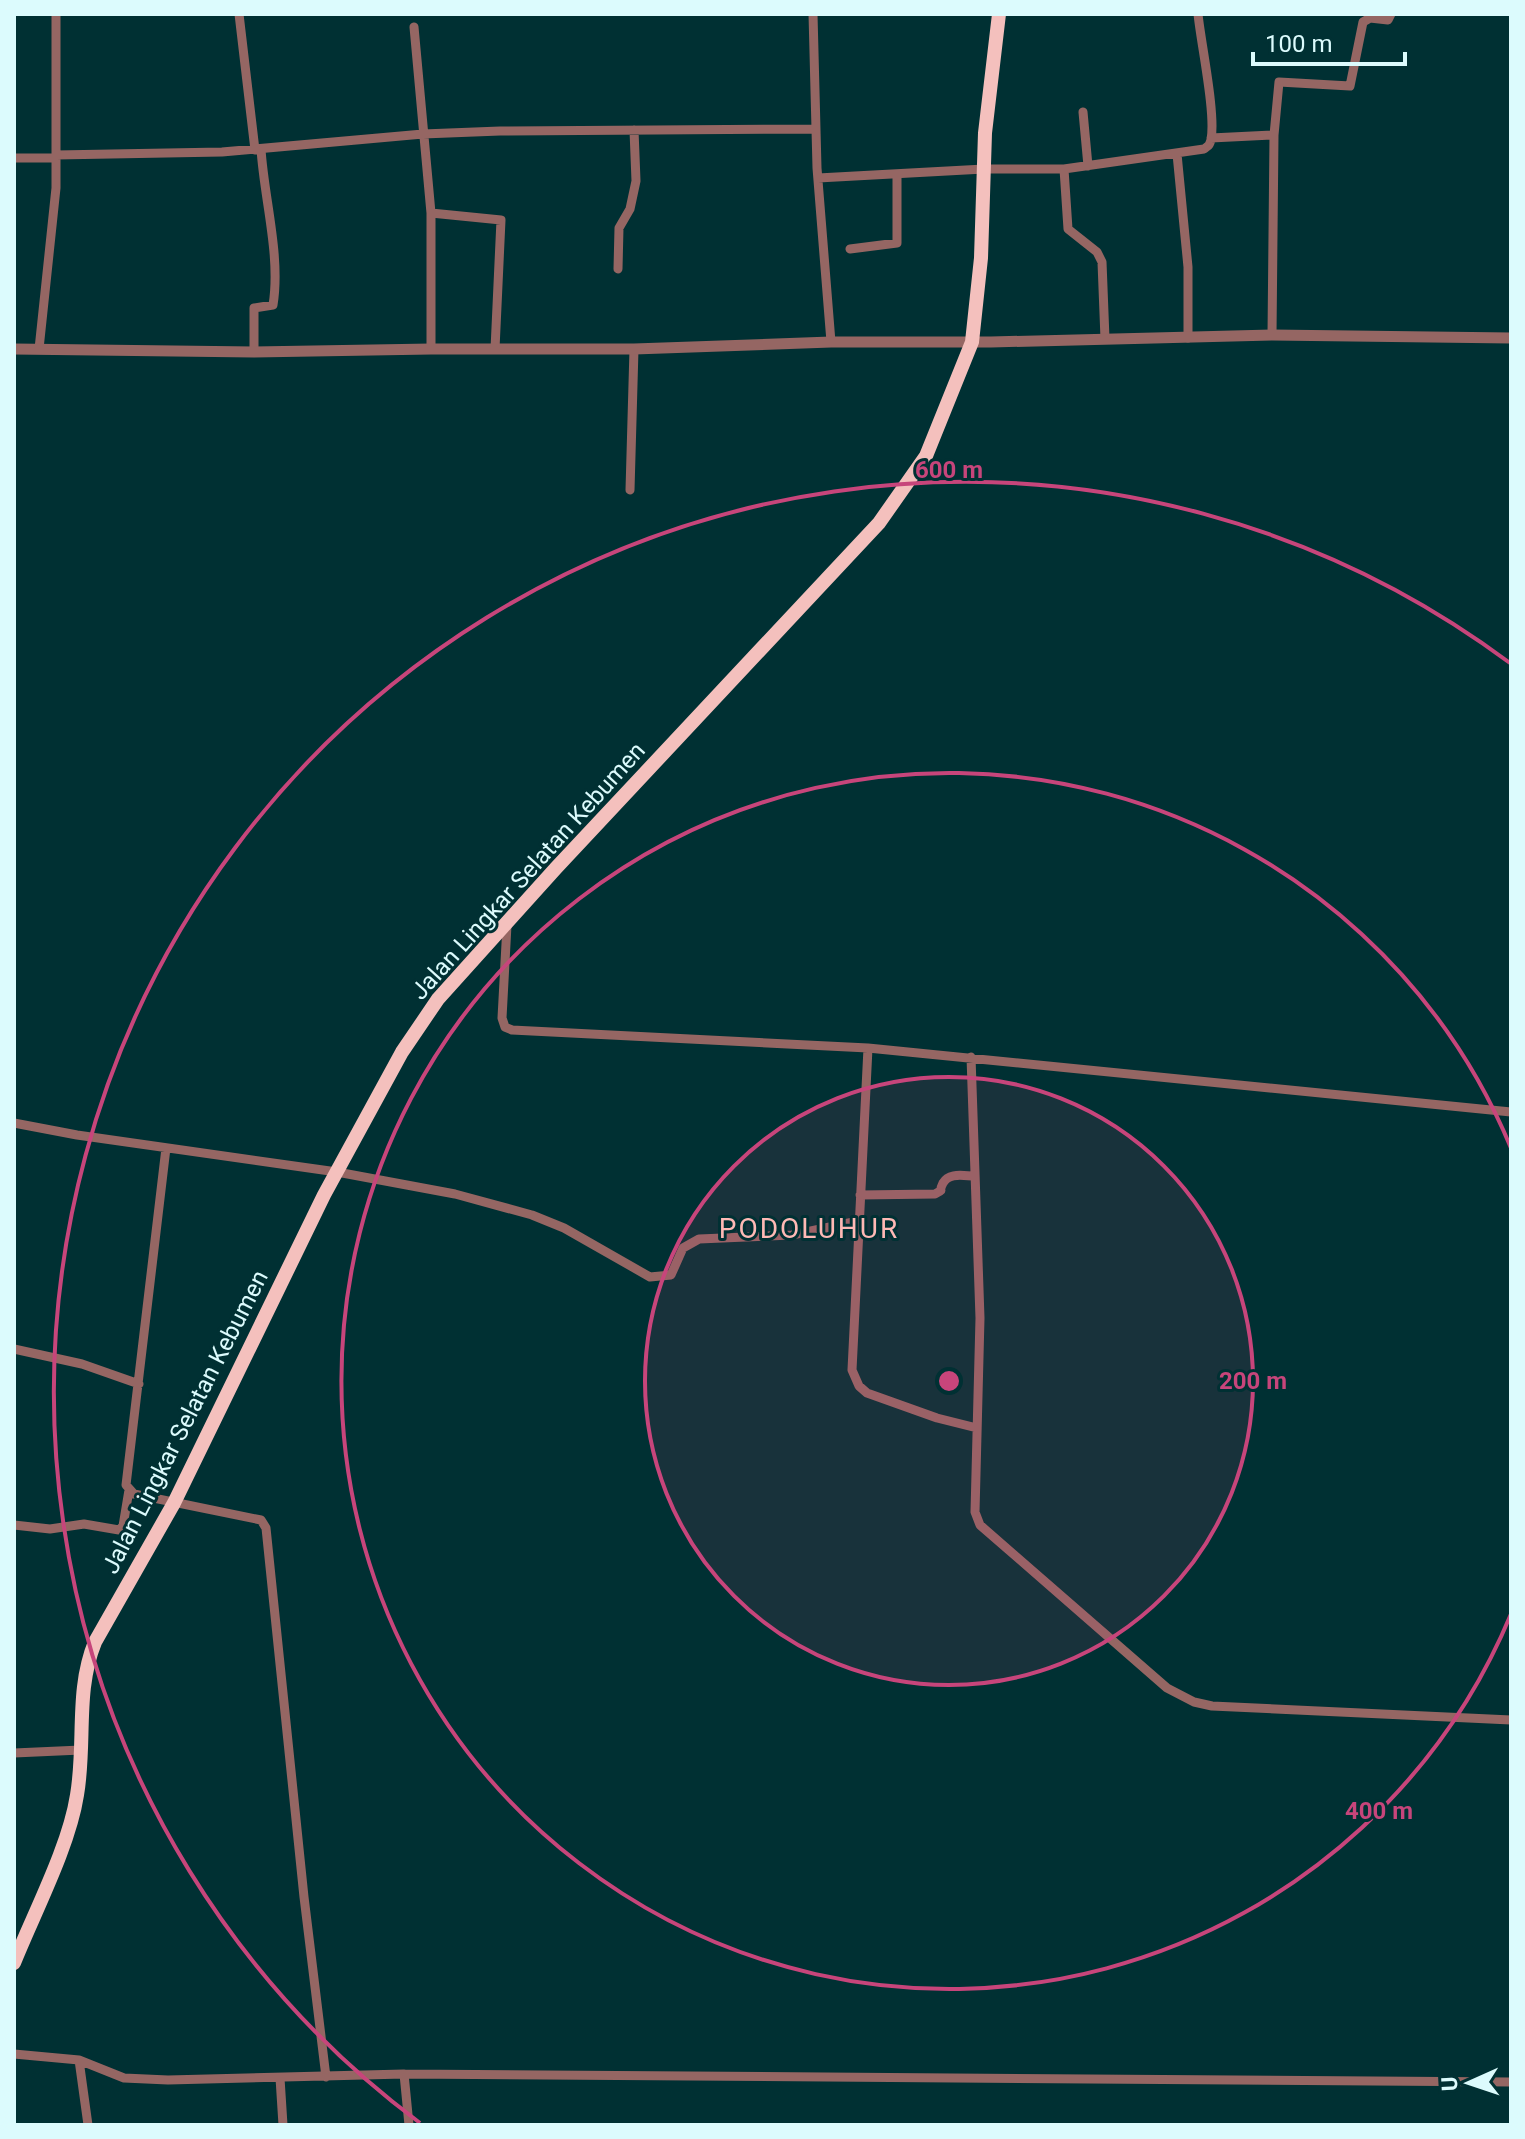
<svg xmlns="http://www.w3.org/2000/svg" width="1525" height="2139" viewBox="0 0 1525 2139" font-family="Roboto,sans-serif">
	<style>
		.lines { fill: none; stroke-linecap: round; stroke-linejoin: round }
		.minor { stroke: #956663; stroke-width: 9 }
		.tertiary { stroke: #956663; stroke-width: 11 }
		.trunk { stroke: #f4c0bd; stroke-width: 14 }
		.ring { fill: none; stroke: #c7457b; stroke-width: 4 }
		.labels { text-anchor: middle; stroke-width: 6; stroke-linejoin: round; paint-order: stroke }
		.street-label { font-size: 24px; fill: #dcfbfd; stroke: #003033 }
		.quarter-label { font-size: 28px; letter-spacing: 2px; fill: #feb9b5; stroke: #003033 }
		.centre { fill: #c7457b; stroke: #003033; stroke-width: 4 }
		.ring-label { font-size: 24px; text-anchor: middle; font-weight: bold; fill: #c7457b; stroke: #003033; stroke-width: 6; stroke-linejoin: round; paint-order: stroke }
	</style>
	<rect width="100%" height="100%" fill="#003033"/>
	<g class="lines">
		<!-- minor -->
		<path class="minor" d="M 239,14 L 255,150
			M 813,14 L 817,168 L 831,342
			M 414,27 L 431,213 L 431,349
			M 1083,112 L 1088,166
			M 1211,138 L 1274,135 L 1279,82 L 1350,86 L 1363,22 L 1370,18 L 1388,20 L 1391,14
			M 1177,154 L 1188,267 L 1188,338
			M 56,155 L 56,14
			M 14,158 L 56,158
			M 1064,169 L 1068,229 L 1097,252 L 1102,262 L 1105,339
			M 818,178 L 984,169 L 1064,169 L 1204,149 C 1209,145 1209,146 1211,140 C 1216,113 1201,44 1198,14
			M 431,213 L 501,220 L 495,349
			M 850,249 L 897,243 L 897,175
			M 618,269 L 619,228 L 630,209 L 636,181 L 634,130
			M 1272,335 L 1274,135
			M 39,349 L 56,188 L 56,155 L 222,152 L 423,134 L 500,131 L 816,129
			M 254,352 L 254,308 L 273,305 C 281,256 264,198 261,149
			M 630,490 L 634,349
			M 507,925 L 502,1018 L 505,1027 L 512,1030 L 868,1048 L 1511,1112
			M 868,1048 L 852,1370 L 859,1386 L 867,1393 L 937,1418 L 977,1428
			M 971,1057 L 980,1318 L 975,1512 L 980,1525 L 1167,1688 L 1194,1702 L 1212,1706 L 1511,1720
			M 14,1123 L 77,1135 L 337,1172 L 455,1194 L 532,1215 L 564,1228 L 650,1277 L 671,1275 L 683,1248 L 699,1239 L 792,1235 L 858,1221
			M 166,1148 L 126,1485 L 134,1494 L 261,1520 L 266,1528 L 304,1897 L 326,2077
			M 860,1195 L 935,1194 C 946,1187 937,1195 943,1183 C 949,1172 964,1176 975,1176
			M 14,1349 L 82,1364 L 139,1384
			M 14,1525 L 50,1529 L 84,1524 L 119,1530 L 123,1526 L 129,1490
			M 14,1753 L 81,1750
			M 14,2054 L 79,2060 L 124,2078 L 168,2080 L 404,2074 L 409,2125
			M 79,2060 L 88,2125
			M 404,2074 L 1511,2082
			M 280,2078 L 283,2125"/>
		<!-- tertiary -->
		<path class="tertiary" d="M 14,349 L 254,352 L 431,349 L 634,349 L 831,342 L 991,342 L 1272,335 L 1511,338"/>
		<!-- trunk -->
		<path class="trunk" d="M 14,1963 C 34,1913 69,1847 77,1795 C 86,1743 75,1691 95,1642 L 174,1503 L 324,1195 L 402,1052 L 438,999 L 556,868 L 879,523 L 926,456 L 972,342 L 981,258 L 985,133 L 999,14"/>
	</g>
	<!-- distance rings -->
	<circle cx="949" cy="1381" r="304" fill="#c7457b" fill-opacity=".12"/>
	<g class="ring">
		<circle cx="949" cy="1381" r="304"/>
		<path d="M1511 1614A608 608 0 1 1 1511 1148"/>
		<path d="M420 2123A911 911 0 1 1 1510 663"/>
	</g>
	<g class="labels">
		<!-- street labels -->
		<g class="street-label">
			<text transform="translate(528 871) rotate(-48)" y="8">Jalan Lingkar Selatan Kebumen</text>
			<text transform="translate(185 1422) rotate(-63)" y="8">Jalan Lingkar Selatan Kebumen</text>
		</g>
		<!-- quarter labels -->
		<g class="quarter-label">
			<text x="809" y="1238">PODOLUHUR</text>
		</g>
	</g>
	<circle cx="949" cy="1381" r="12" class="centre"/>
	<g class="ring-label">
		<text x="949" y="478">600 m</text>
		<text x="1253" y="1389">200 m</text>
		<text x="1379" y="1819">400 m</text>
	</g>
	<!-- border -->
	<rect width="1525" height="2139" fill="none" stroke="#dcfbfd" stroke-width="32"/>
	<!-- north arrow -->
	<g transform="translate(1469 2083) rotate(267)" stroke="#003033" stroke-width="6" paint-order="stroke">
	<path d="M0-6L14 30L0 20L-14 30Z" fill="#dcfbfd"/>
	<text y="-12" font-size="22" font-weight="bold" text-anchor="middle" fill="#dcfbfd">U</text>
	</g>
	<!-- scale -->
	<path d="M1253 52v12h152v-12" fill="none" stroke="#dcfbfd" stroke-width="4"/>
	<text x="1265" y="52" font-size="24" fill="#dcfbfd" stroke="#003033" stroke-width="6" paint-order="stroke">100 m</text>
</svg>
